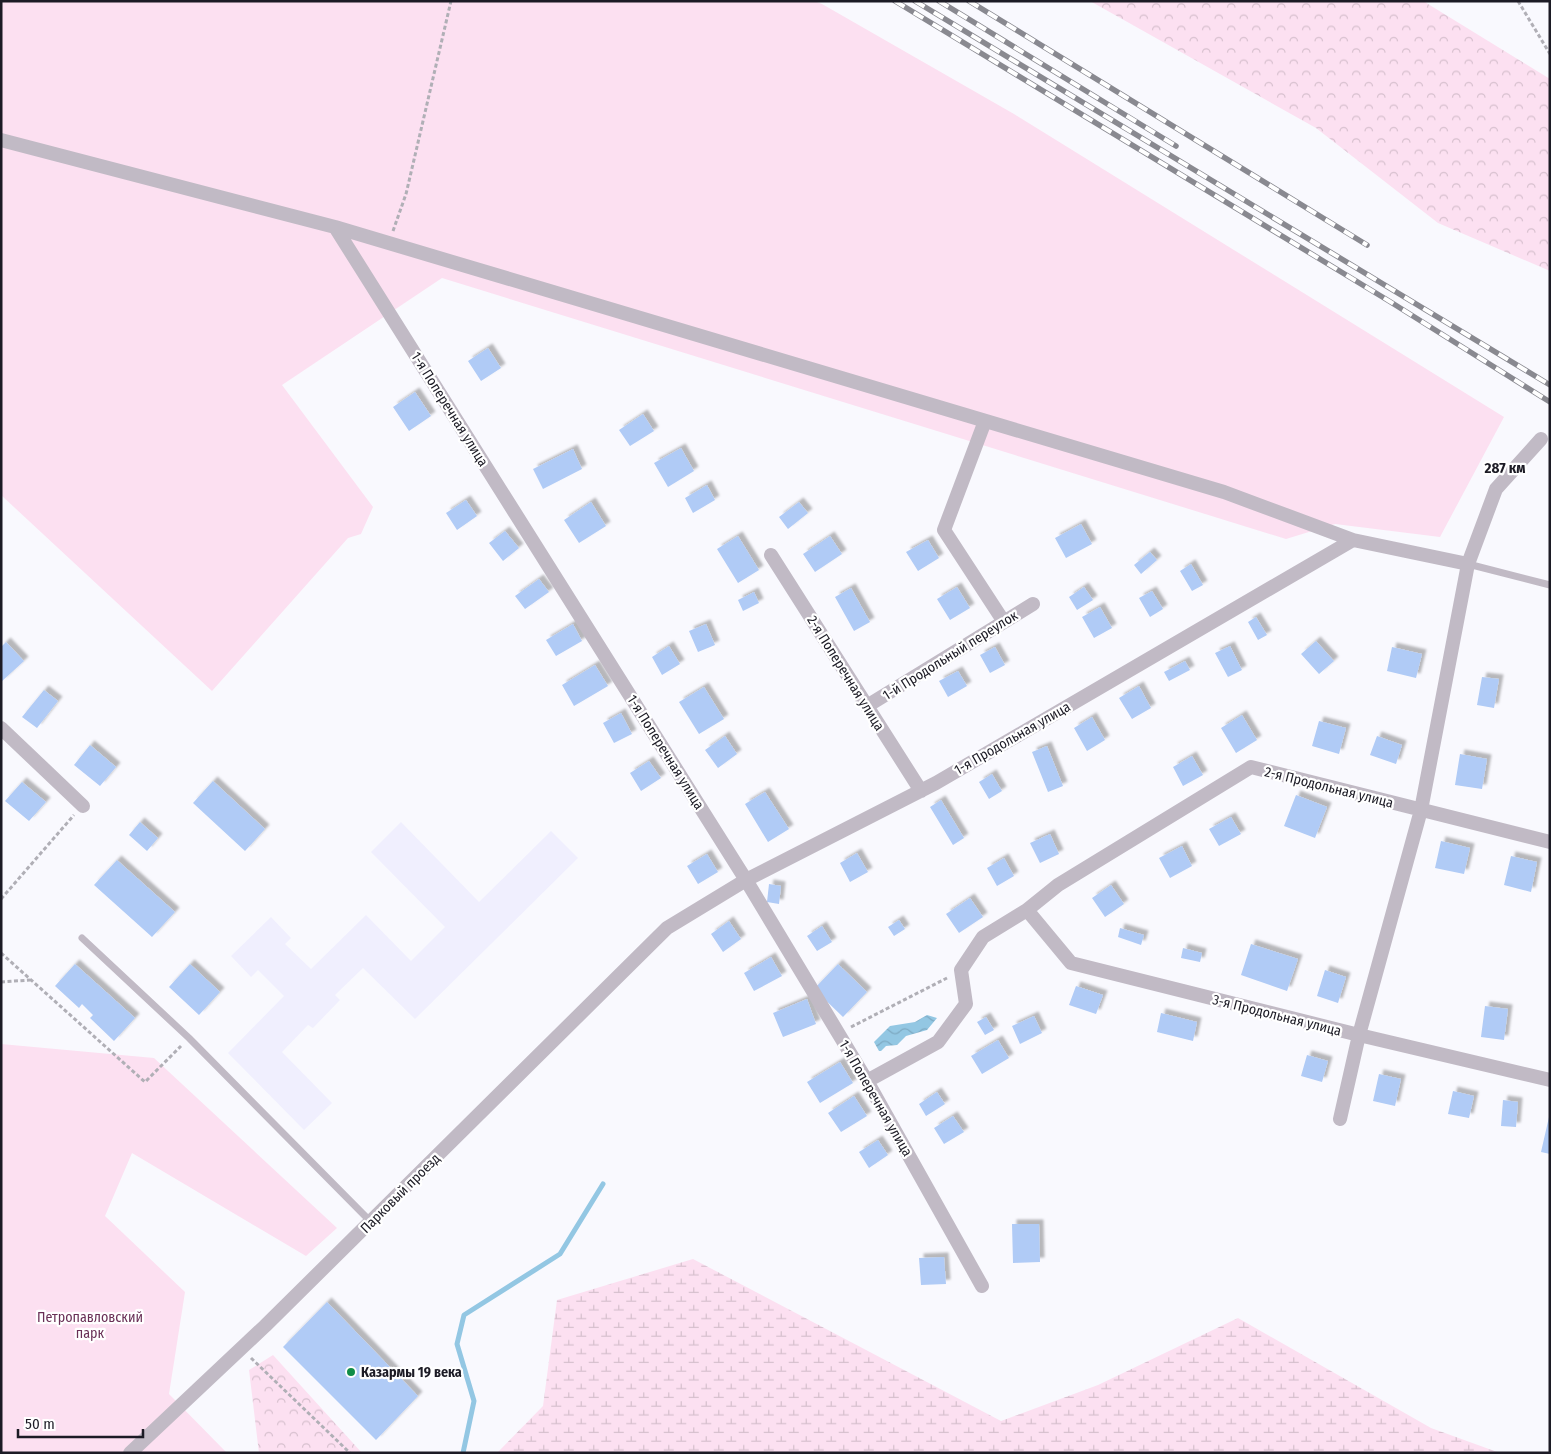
<svg xmlns="http://www.w3.org/2000/svg" width="1551" height="1454" viewBox="0 0 1551 1454" font-family="'Fira Sans Condensed',sans-serif">
	<style>
		.built { fill: #f0effe }
		.forest { fill: url(#forest-crowns) }
		.wetland { fill: url(#wetland-marsh) }
		.park { fill: #fce0f1 }
		.water { fill: url(#water-waves) }
		.lines { fill: none; stroke-linecap: round; stroke-linejoin: round }
		.stream { stroke: #93c7e3; stroke-width: 5 }
		.building { fill: #b0cbf6; filter: url(#shadow) }
		.path { stroke: #b0afb6; stroke-width: 3; stroke-dasharray: 4 2.5; stroke-linecap: butt }
		.service { stroke: #c1bac5; stroke-width: 7 }
		.minor { stroke: #c1bac5; stroke-width: 14 }
		.rail-casing { stroke: #898990; stroke-width: 5.5 }
		.rail { stroke: #fff; stroke-width: 4; stroke-dasharray: 11; stroke-linecap: butt }
		.poi-dot { fill: #118d48; stroke: #fff; stroke-width: 2 }
		.labels { text-anchor: middle; stroke-width: 4.5; stroke-linejoin: round; paint-order: stroke }
		.street-label { font-size: 14px; fill: #1c1b25; stroke: #fff }
		.park-label { font-size: 14px; fill: #692f56; stroke: #fff }
		.poi-label { font-size: 14px; font-weight: bold; fill: #1c1b25; stroke: #fff; text-anchor: start }
		.neighbourhood-label { font-size: 15px; font-weight: bold; fill: #1c1b25; stroke: #fff }
	</style>
	<defs>
		<pattern id="forest-crowns" width="20" height="18" patternUnits="userSpaceOnUse" patternTransform="scale(1.25)"><rect width="20" height="18" fill="#fce0f1"/><path d="M2 6a3 3 0 1 1 6 0M12 15a3 3 0 1 1 6 0" fill="none" stroke="#d7c0ce"/></pattern>
		<pattern id="wetland-marsh" width="20" height="14" patternUnits="userSpaceOnUse" patternTransform="scale(1.25)"><rect width="20" height="14" fill="#fce0f1"/><path d="M1 5h8M5 5V1M11 12h8M15 12V8" fill="none" stroke="#d7c0ce"/></pattern>
		<pattern id="water-waves" width="16" height="10" patternUnits="userSpaceOnUse" patternTransform="scale(1.25)"><rect width="16" height="10" fill="#93c7e3"/><path d="M0 5q4-4 8 0t8 0" fill="none" stroke="#7eaac3"/></pattern>
		<filter id="shadow"><feDropShadow dx="4.5" dy="-4.5" stdDeviation="1" flood-color="#0004"/></filter>
	</defs>
	<rect width="100%" height="100%" fill="#f9f9fe"/>
	<!-- built -->
	<path class="built" d="M 401,822 L 479,902 L 551,831 L 578,858 L 415,1019 L 363,968 L 335,995 L 340,1000 L 313,1028 L 308,1025 L 282,1052 L 332,1103 L 304,1130 L 228,1053 L 284,996 L 258,970 L 251,977 L 231,956 L 271,917 L 291,938 L 285,944 L 311,969 L 366,915 L 411,961 L 445,927 L 371,852 Z"/>
	<!-- forest -->
	<path class="forest" d="M 1090,1 L 1424,1 L 1428,4 L 1550,79 L 1550,271 L 1438,223 L 1316,128 Z
		M 273,1355 L 362,1453 L 259,1453 L 249,1370 Z"/>
	<!-- wetland -->
	<path class="wetland" d="M 693,1259 L 1001,1421 L 1098,1385 L 1238,1318 L 1431,1428 L 1500,1453 L 497,1453 L 543,1406 L 557,1300 Z"/>
	<!-- park -->
	<path class="park" d="M 1,1 L 814,1 L 822,4 L 1014,114 L 1504,417 L 1440,537 L 1335,524 L 1286,539 L 442,278 L 282,385 L 373,507 L 361,534 L 348,538 L 212,691 L 1,495 Z
		M 1,1044 L 154,1058 L 337,1228 L 306,1256 L 132,1153 L 105,1216 L 185,1292 L 169,1394 L 227,1453 L 1,1453 Z"/>
	<!-- water -->
	<path class="water" d="M 927,1015 L 937,1018 L 927,1030 L 906,1036 L 897,1045 L 886,1046 L 881,1051 L 879,1051 L 874,1042 L 890,1026 L 915,1022 Z"/>
	<g class="lines">
		<!-- stream -->
		<path class="stream" d="M 463,1453 L 474,1401 L 457,1344 L 464,1315 L 560,1254 L 603,1184"/>
	</g>
	<!-- building -->
	<path class="building" d="M 488,348 L 501,368 L 481,381 L 468,361 Z
		M 415,392 L 431,416 L 409,431 L 393,407 Z
		M 643,414 L 654,431 L 630,446 L 619,430 Z
		M 681,448 L 694,471 L 668,487 L 654,463 Z
		M 573,449 L 582,469 L 543,489 L 533,469 Z
		M 707,485 L 715,500 L 693,513 L 685,498 Z
		M 466,500 L 477,516 L 457,530 L 446,513 Z
		M 591,502 L 606,526 L 579,543 L 564,520 Z
		M 799,502 L 808,513 L 788,529 L 779,517 Z
		M 1081,524 L 1092,544 L 1066,558 L 1055,538 Z
		M 505,531 L 519,548 L 503,561 L 489,543 Z
		M 738,536 L 759,570 L 738,583 L 717,549 Z
		M 830,536 L 842,554 L 815,572 L 803,554 Z
		M 928,540 L 939,558 L 918,571 L 906,552 Z
		M 1150,552 L 1157,560 L 1141,574 L 1134,565 Z
		M 1191,564 L 1203,585 L 1192,591 L 1180,571 Z
		M 539,579 L 549,592 L 525,609 L 515,596 Z
		M 957,587 L 970,608 L 950,620 L 937,599 Z
		M 1084,587 L 1093,600 L 1077,610 L 1069,597 Z
		M 851,588 L 870,622 L 854,631 L 835,597 Z
		M 1152,591 L 1163,609 L 1150,617 L 1139,598 Z
		M 754,592 L 759,603 L 743,611 L 738,600 Z
		M 1100,607 L 1112,628 L 1094,638 L 1082,617 Z
		M 1256,617 L 1267,635 L 1258,640 L 1248,622 Z
		M 573,624 L 582,641 L 556,656 L 546,640 Z
		M 706,624 L 715,645 L 698,652 L 689,631 Z
		M 1316,641 L 1334,661 L 1319,674 L 1301,654 Z
		M 6,642 L 24,661 L 1,682 L 1,647 Z
		M 669,646 L 680,664 L 662,675 L 652,657 Z
		M 1230,646 L 1242,670 L 1228,677 L 1215,653 Z
		M 995,647 L 1005,665 L 990,673 L 980,655 Z
		M 1392,647 L 1422,654 L 1416,678 L 1387,671 Z
		M 1185,661 L 1190,670 L 1169,681 L 1164,672 Z
		M 595,665 L 608,686 L 574,706 L 562,685 Z
		M 958,671 L 967,686 L 948,697 L 939,681 Z
		M 1482,677 L 1499,679 L 1494,708 L 1477,705 Z
		M 1139,686 L 1151,708 L 1132,719 L 1119,698 Z
		M 704,687 L 724,719 L 699,734 L 679,702 Z
		M 44,690 L 58,701 L 37,728 L 22,717 Z
		M 621,713 L 632,734 L 614,743 L 603,723 Z
		M 1242,715 L 1257,740 L 1236,753 L 1221,728 Z
		M 1092,717 L 1105,740 L 1087,751 L 1074,728 Z
		M 1319,721 L 1346,728 L 1339,754 L 1312,746 Z
		M 725,736 L 737,754 L 718,768 L 705,750 Z
		M 1377,736 L 1402,745 L 1396,764 L 1370,755 Z
		M 90,745 L 116,767 L 100,786 L 74,765 Z
		M 1047,746 L 1063,786 L 1048,792 L 1032,752 Z
		M 1460,754 L 1487,759 L 1482,789 L 1455,785 Z
		M 1192,756 L 1203,775 L 1183,786 L 1173,767 Z
		M 649,761 L 661,778 L 641,791 L 630,773 Z
		M 992,774 L 1002,791 L 989,799 L 979,782 Z
		M 213,781 L 265,829 L 245,851 L 193,803 Z
		M 22,782 L 46,802 L 29,821 L 5,801 Z
		M 765,792 L 789,829 L 768,842 L 745,804 Z
		M 1296,795 L 1327,807 L 1315,838 L 1284,826 Z
		M 941,800 L 964,838 L 953,845 L 930,807 Z
		M 1231,817 L 1241,834 L 1219,846 L 1209,829 Z
		M 140,822 L 158,838 L 147,851 L 129,835 Z
		M 1050,834 L 1059,854 L 1040,863 L 1030,843 Z
		M 1441,841 L 1470,848 L 1464,874 L 1435,868 Z
		M 1182,846 L 1192,866 L 1170,878 L 1159,858 Z
		M 857,853 L 868,872 L 850,882 L 840,863 Z
		M 707,854 L 718,872 L 698,884 L 687,866 Z
		M 1511,856 L 1537,862 L 1531,892 L 1504,885 Z
		M 1004,858 L 1014,876 L 997,886 L 987,868 Z
		M 117,860 L 175,912 L 152,937 L 94,885 Z
		M 769,884 L 781,886 L 779,904 L 767,902 Z
		M 1111,885 L 1124,904 L 1105,917 L 1092,898 Z
		M 970,898 L 983,917 L 959,933 L 946,914 Z
		M 899,920 L 905,929 L 894,936 L 888,927 Z
		M 729,921 L 741,939 L 723,952 L 711,934 Z
		M 822,926 L 832,942 L 817,951 L 807,936 Z
		M 1120,928 L 1144,935 L 1141,945 L 1118,937 Z
		M 1251,944 L 1298,959 L 1287,991 L 1241,975 Z
		M 1183,948 L 1202,953 L 1200,962 L 1181,958 Z
		M 771,957 L 782,976 L 754,991 L 744,973 Z
		M 75,964 L 135,1018 L 114,1041 L 90,1018 L 93,1015 L 82,1004 L 79,1008 L 55,986 Z
		M 190,964 L 220,992 L 199,1015 L 169,987 Z
		M 838,964 L 867,992 L 843,1017 L 814,989 Z
		M 1325,970 L 1346,977 L 1338,1003 L 1317,996 Z
		M 1076,986 L 1103,995 L 1096,1014 L 1069,1005 Z
		M 807,999 L 816,1024 L 783,1037 L 773,1013 Z
		M 1485,1006 L 1508,1009 L 1504,1040 L 1481,1037 Z
		M 1161,1013 L 1197,1022 L 1193,1041 L 1157,1032 Z
		M 1034,1016 L 1042,1033 L 1020,1044 L 1012,1026 Z
		M 986,1017 L 994,1030 L 985,1035 L 977,1022 Z
		M 998,1040 L 1009,1058 L 982,1074 L 971,1056 Z
		M 1307,1055 L 1328,1061 L 1322,1082 L 1301,1076 Z
		M 840,1062 L 853,1083 L 820,1103 L 807,1082 Z
		M 1379,1074 L 1401,1079 L 1395,1106 L 1373,1101 Z
		M 1453,1091 L 1474,1096 L 1469,1118 L 1448,1114 Z
		M 937,1092 L 945,1104 L 926,1116 L 919,1104 Z
		M 854,1096 L 867,1116 L 841,1132 L 828,1113 Z
		M 1503,1100 L 1518,1102 L 1516,1127 L 1501,1126 Z
		M 953,1116 L 964,1132 L 944,1144 L 934,1128 Z
		M 1549,1117 L 1550,1117 L 1550,1154 L 1541,1152 Z
		M 878,1140 L 888,1155 L 869,1168 L 859,1152 Z
		M 1012,1224 L 1039,1224 L 1040,1262 L 1013,1263 Z
		M 944,1257 L 946,1284 L 921,1285 L 919,1258 Z
		M 327,1302 L 418,1396 L 376,1440 L 283,1347 Z"/>
	<g class="lines">
		<!-- path -->
		<path class="path" d="M 1518,1 L 1550,54
			M 393,231 L 406,194 L 451,1
			M 1,899 L 74,815
			M 1,953 L 145,1082 L 181,1046
			M 1,982 L 30,980
			M 851,1027 L 947,978
			M 251,1358 L 350,1453"/>
		<!-- service -->
		<path class="service" d="M 1468,564 L 1550,585
			M 82,938 L 189,1038 L 371,1222"/>
		<!-- minor -->
		<path class="minor" d="M 1,140 L 335,227 L 1224,492 L 1353,540 L 1468,564
			M 335,227 L 746,880 L 867,1081 L 982,1286
			M 985,421 L 944,530 L 1004,622
			M 771,555 L 921,791
			M 867,706 L 1033,604
			M 1,728 L 83,806
			M 1027,910 L 1071,963 L 1359,1035 L 1550,1080
			M 867,1081 L 938,1042 L 966,1004 L 961,970 L 983,937 L 1027,910 L 1058,885 L 1251,767 L 1550,842
			M 1340,1119 L 1359,1035 L 1421,810 L 1468,564 L 1496,489 L 1541,439
			M 130,1453 L 265,1326 L 667,928 L 746,880 L 936,783 L 1353,540"/>
		<!-- rail casing -->
		<g class="rail-casing">
			<path id="rail" d="M 895,1 L 1389,301 L 1550,402
				M 915,1 L 1550,385
				M 939,1 L 1176,146
				M 969,1 L 1367,245"/>
		</g>
		<!-- rail -->
		<use href="#rail" class="rail"/>
	</g>
	<!-- markers -->
	<circle class="poi-dot" cx="351" cy="1372" r="5"/>
	<g class="labels">
		<!-- street labels -->
		<g class="street-label">
			<text transform="translate(450 409) rotate(58)" y="5">1-я Поперечная улица</text>
			<text transform="translate(950 655) rotate(-32)" y="5">1-й Продольный переулок</text>
			<text transform="translate(846 673) rotate(58)" y="5">2-я Поперечная улица</text>
			<text transform="translate(1012 738) rotate(-30)" y="5">1-я Продольная улица</text>
			<text transform="translate(666 752) rotate(58)" y="5">1-я Поперечная улица</text>
			<text transform="translate(1329 787) rotate(14)" y="5">2-я Продольная улица</text>
			<text transform="translate(1277 1015) rotate(14)" y="5">3-я Продольная улица</text>
			<text transform="translate(876 1098) rotate(60)" y="5">1-я Поперечная улица</text>
			<text transform="translate(400 1193) rotate(-45)" y="5">Парковый проезд</text>
		</g>
		<!-- park labels -->
		<g class="park-label">
			<text x="90" y="1322">Петропавловский<tspan x="90" dy="16">парк</tspan></text>
		</g>
		<!-- poi labels -->
		<g class="poi-label">
			<text x="361" y="1377">Казармы 19 века</text>
		</g>
		<!-- neighbourhood labels -->
		<g class="neighbourhood-label">
			<text x="1505" y="473">287 км</text>
		</g>
	</g>
	<!-- border -->
	<rect width="1551" height="1454" fill="none" stroke="#1c1b25" stroke-width="5"/>
	<!-- scale -->
	<path d="M18 1429v8h125v-8" fill="none" stroke="#1c1b25" stroke-width="2.5"/>
	<text x="25" y="1429" font-size="15" fill="#1c1b25" stroke="#ffffff" stroke-width="4" paint-order="stroke">50 m</text>
</svg>
